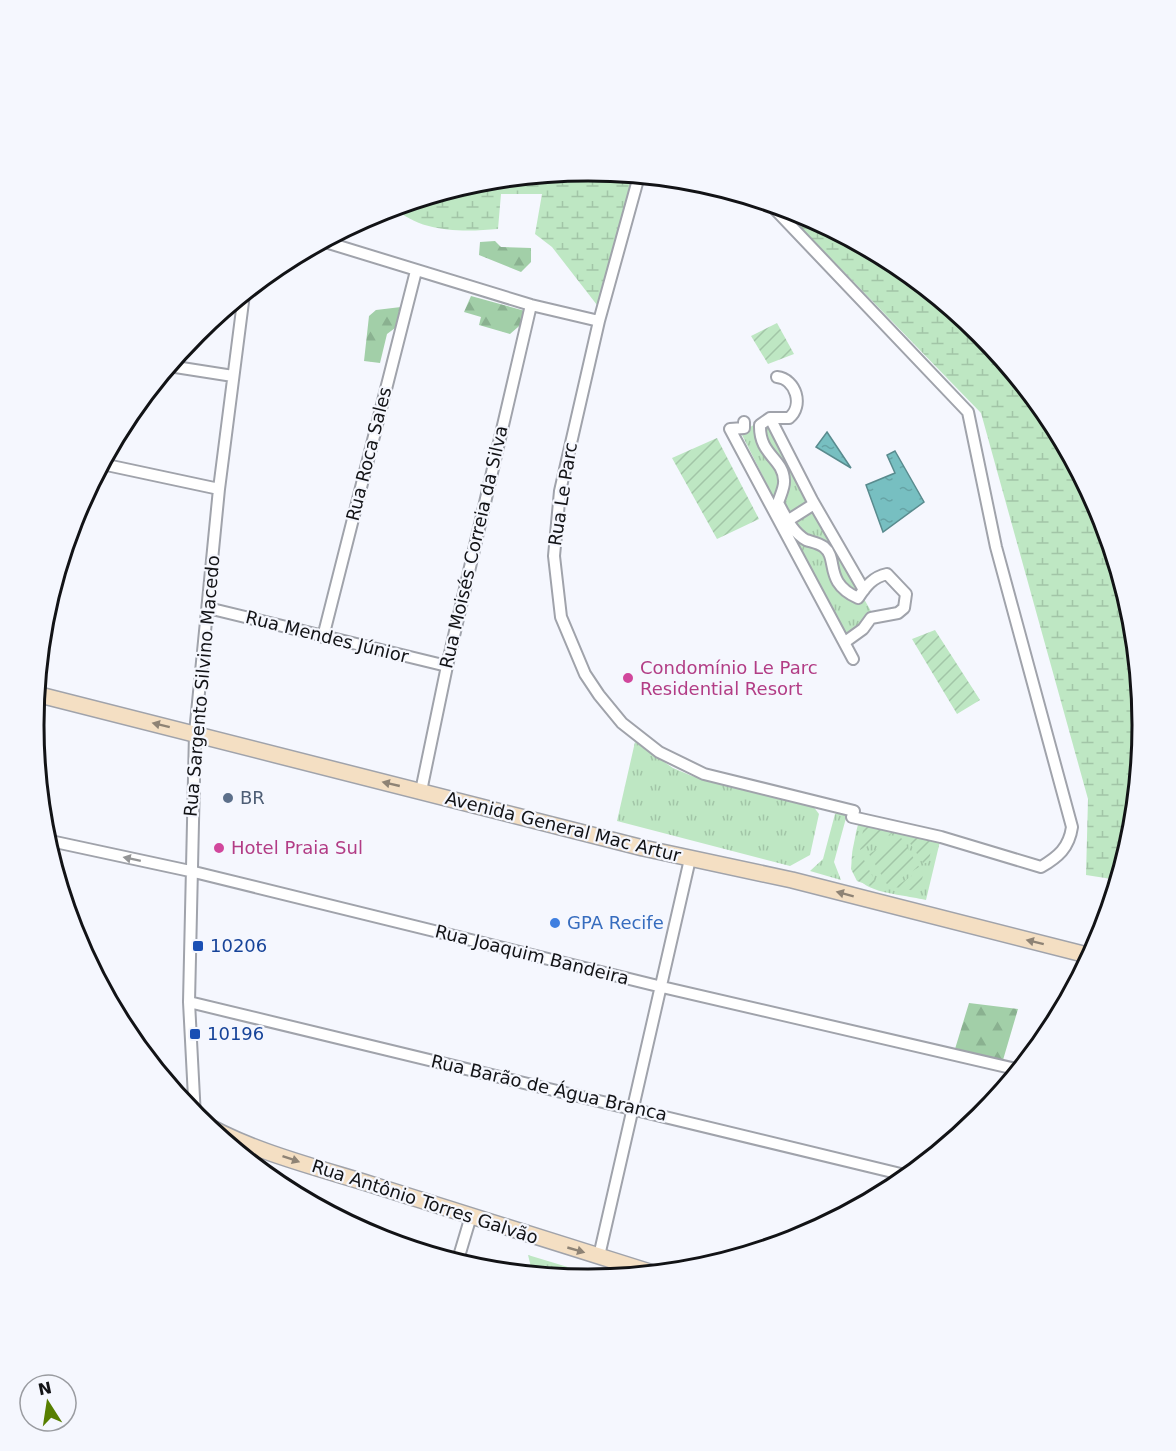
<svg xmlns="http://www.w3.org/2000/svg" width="1176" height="1451" viewBox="0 0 1176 1451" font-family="'DejaVu Sans',sans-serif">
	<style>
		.grass { fill: url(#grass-tufts) }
		.forest { fill: url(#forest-firs) }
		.wetland { fill: url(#wetland-marsh) }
		.garden { fill: url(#garden-furrows) }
		.water { fill: url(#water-ripples); stroke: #598b8e; stroke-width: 1.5 }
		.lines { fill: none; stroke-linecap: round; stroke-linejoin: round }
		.street-casing { stroke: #a0a3ab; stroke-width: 14 }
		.secondary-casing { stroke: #a0a3ab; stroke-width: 18 }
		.street { stroke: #fff; stroke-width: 10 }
		.secondary { stroke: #f4dfc3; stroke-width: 15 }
		.oneway { fill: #8e8375 }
		.oneway2 { fill: #949596 }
		.hotel-dot { fill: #d1479c; stroke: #f5f7fe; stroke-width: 2 }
		.service-dot { fill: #5c6f8a; stroke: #f5f7fe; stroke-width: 2 }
		.shop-dot { fill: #3f7fe0; stroke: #f5f7fe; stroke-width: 2 }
		.transit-dot { fill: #1a4fb4; stroke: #f5f7fe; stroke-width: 2 }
		.labels { text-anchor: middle; stroke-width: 4.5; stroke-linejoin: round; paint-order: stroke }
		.street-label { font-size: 18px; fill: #121316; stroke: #f5f7fe }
		.hotel-label { font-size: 18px; fill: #b23c85; stroke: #f5f7fe; text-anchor: start }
		.service-label { font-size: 18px; fill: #4e5e75; stroke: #f5f7fe; text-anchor: start }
		.shop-label { font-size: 18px; fill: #366cbe; stroke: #f5f7fe; text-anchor: start }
		.transit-label { font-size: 18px; fill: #164399; stroke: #f5f7fe; text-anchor: start }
		.rim { fill: none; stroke: #121316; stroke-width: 3 }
	</style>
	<defs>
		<pattern id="grass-tufts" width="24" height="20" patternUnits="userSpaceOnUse" patternTransform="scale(1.5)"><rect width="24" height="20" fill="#bee7c3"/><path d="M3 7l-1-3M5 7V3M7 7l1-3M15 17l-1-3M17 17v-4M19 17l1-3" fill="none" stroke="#a2c5a7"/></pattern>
		<pattern id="forest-firs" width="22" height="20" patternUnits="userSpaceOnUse" patternTransform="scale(1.5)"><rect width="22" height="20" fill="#a2cfa8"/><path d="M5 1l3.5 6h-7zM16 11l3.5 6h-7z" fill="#8ab190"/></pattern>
		<pattern id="wetland-marsh" width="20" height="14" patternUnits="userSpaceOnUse" patternTransform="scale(1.5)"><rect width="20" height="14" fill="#bee7c3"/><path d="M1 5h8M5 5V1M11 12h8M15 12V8" fill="none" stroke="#a2c5a7"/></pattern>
		<pattern id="garden-furrows" width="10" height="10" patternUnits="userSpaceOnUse" patternTransform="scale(1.5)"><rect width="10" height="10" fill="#bee7c3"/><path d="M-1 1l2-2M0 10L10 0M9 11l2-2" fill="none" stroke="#a2c5a7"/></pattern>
		<pattern id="water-ripples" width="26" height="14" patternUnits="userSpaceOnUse" patternTransform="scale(1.5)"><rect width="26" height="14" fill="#77bfc1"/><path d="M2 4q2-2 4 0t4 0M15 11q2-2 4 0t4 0" fill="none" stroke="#66a3a5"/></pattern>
	</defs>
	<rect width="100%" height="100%" fill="#f5f7fe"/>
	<!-- grass -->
	<path class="grass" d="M 766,417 L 810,502 L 783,516 L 741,433 Z
		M 814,511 L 872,613 L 846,636 L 786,526 Z
		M 635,742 L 673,768 L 692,776 L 813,806 L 819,814 L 810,855 L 790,866 L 617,821 Z
		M 839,812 L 844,814 L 846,818 L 834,862 L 841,880 L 810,871 L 823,859 L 835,814 Z
		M 866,814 L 942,833 L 926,900 C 888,891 841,895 854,843 C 856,834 857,819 866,814 Z
		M 528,1255 L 604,1278 L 591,1280 L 531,1267 Z"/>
	<!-- forest -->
	<path class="forest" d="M 495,241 L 501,247 L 531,248 L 531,262 L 521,272 L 479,255 L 480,242 Z
		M 471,296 L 525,311 L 525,321 L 510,334 L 479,325 L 481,317 L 464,312 Z
		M 401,307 L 395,328 L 387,334 L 380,363 L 364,361 L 369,316 L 376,310 Z
		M 969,1003 L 1018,1009 L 1003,1060 L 955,1049 Z"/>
	<!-- wetland -->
	<path class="wetland" d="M 588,171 L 638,175 L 597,305 L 552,247 L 535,234 L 542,194 L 501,194 L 498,229 C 463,232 420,233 394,207 L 480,181 Z
		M 781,207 L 801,213 L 897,264 L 981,333 L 1050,417 L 1101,513 L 1132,618 L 1143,726 L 1132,834 L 1118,880 L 1086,875 L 1088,799 L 981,413 Z"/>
	<!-- garden -->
	<path class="garden" d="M 777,323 L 794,354 L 768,364 L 751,336 Z
		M 717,438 L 759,519 L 717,539 L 672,458 Z
		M 935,630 L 980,700 L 957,714 L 912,639 Z
		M 864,824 L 895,832 L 860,850 Z
		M 904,834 L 934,839 L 928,863 L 923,863 Z
		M 900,836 L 919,867 L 888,886 L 869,854 Z
		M 852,856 L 863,858 L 879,889 L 857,881 L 851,869 Z
		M 919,871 L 923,874 L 920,892 L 895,887 Z"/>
	<!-- water -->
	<path class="water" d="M 827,432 L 851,468 L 816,447 Z
		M 895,451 L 924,502 L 883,532 L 866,485 L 895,473 L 887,455 Z"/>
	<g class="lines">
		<!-- street casing -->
		<g class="street-casing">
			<path id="street" d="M 639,176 L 599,321 L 560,491 L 554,556 L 561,617 L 585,674 L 599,695 L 622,723 L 659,752 L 704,774 L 854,811
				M 770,204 L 968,412 L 996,547 L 1072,827 C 1069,848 1058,857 1041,867 L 941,837 L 852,817
				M 322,241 L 531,305 L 599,321
				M 169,366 L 233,376
				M 770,418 L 789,418 C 804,406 796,379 777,377
				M 744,422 L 744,428 L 730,429 L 853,659
				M 102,464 L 219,489
				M 784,523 L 814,504
				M 208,608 L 447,666
				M 323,637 L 416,271
				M 845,642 L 863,629 L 871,618 L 898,613 L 904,608 L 906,594 L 887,574 C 873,577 866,586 858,598 C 823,582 839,559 824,547 C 819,543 812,542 806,540 C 792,532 786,517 778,503 C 780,496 785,487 784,480 C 783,458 759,455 760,425 L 770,418 L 812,500 L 864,590
				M 421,791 L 447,666 L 531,305
				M 46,840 L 190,871 L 662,987 L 1020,1070
				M 189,1002 L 909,1176
				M 195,1117 L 189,1002 L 195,733 L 219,489 L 244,294
				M 599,1256 L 690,859
				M 457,1263 L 471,1216"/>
		</g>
		<!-- secondary casing -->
		<g class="secondary-casing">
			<path id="secondary" d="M 36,694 L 643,848 L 792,880 L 1091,956
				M 198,1120 C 246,1150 319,1168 373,1185 C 467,1215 561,1245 656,1274"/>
		</g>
		<!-- street -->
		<use href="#street" class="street"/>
		<!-- secondary -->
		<use href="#secondary" class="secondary"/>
	</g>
	<!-- one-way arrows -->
	<defs><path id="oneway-solid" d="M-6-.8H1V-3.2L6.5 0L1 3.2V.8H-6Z" transform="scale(1.5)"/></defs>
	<g class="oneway">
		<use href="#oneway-solid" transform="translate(161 725) rotate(-166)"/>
		<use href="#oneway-solid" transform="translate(391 784) rotate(-167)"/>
		<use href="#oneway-solid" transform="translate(845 894) rotate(-165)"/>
		<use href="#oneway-solid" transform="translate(1035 942) rotate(-166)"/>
		<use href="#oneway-solid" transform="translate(291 1159) rotate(19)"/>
		<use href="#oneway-solid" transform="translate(576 1250) rotate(16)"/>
	</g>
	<use class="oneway2" href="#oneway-solid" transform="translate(132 859) rotate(-168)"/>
	<!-- markers -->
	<g class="hotel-dot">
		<circle cx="628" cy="678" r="6"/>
		<circle cx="219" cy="848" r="6"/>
	</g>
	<circle class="service-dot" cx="228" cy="798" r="6"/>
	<circle class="shop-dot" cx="555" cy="923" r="6"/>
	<g class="transit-dot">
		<rect x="192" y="940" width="12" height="12" rx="3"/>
		<rect x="189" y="1028" width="12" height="12" rx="3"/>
	</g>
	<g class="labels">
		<!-- street labels -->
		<g class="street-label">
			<text transform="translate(369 454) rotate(-76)" y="6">Rua Roca Sales</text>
			<text transform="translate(563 494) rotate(-81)" y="6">Rua Le Parc</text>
			<text transform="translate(474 547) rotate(-77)" y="6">Rua Moisés Correia da Silva</text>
			<text transform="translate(327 637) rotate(14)" y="6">Rua Mendes Júnior</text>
			<text transform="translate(202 686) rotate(-85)" y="6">Rua Sargento Silvino Macedo</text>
			<text transform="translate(563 827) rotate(14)" y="6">Avenida General Mac Artur</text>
			<text transform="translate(532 955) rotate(14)" y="6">Rua Joaquim Bandeira</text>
			<text transform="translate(549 1088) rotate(13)" y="6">Rua Barão de Água Branca</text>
			<text transform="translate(425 1202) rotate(18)" y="6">Rua Antônio Torres Galvão</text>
		</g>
		<!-- hotel labels -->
		<g class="hotel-label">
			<text x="640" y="674">Condomínio Le Parc<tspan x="640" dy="21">Residential Resort</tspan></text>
			<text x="231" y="854">Hotel Praia Sul</text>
		</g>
		<!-- service labels -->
		<g class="service-label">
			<text x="240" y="804">BR</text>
		</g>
		<!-- shop labels -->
		<g class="shop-label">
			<text x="567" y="929">GPA Recife</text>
		</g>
		<!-- transit labels -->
		<g class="transit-label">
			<text x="210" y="952">10206</text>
			<text x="207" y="1040">10196</text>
		</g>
	</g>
	<!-- crop -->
	<path d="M0 0H1176V1451H0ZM44 725a544 544 0 1 1 1088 0a544 544 0 1 1-1088 0Z" fill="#f5f7fe" fill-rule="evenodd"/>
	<path class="rim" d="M44 725a544 544 0 1 1 1088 0a544 544 0 1 1-1088 0Z"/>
	<!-- north arrow -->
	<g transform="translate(48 1403) rotate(348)"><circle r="28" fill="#f5f7fe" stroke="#9a9ca1" stroke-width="1.5"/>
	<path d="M0-4.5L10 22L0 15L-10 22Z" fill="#577f00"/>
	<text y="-9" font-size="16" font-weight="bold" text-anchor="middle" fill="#121316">N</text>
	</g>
</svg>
